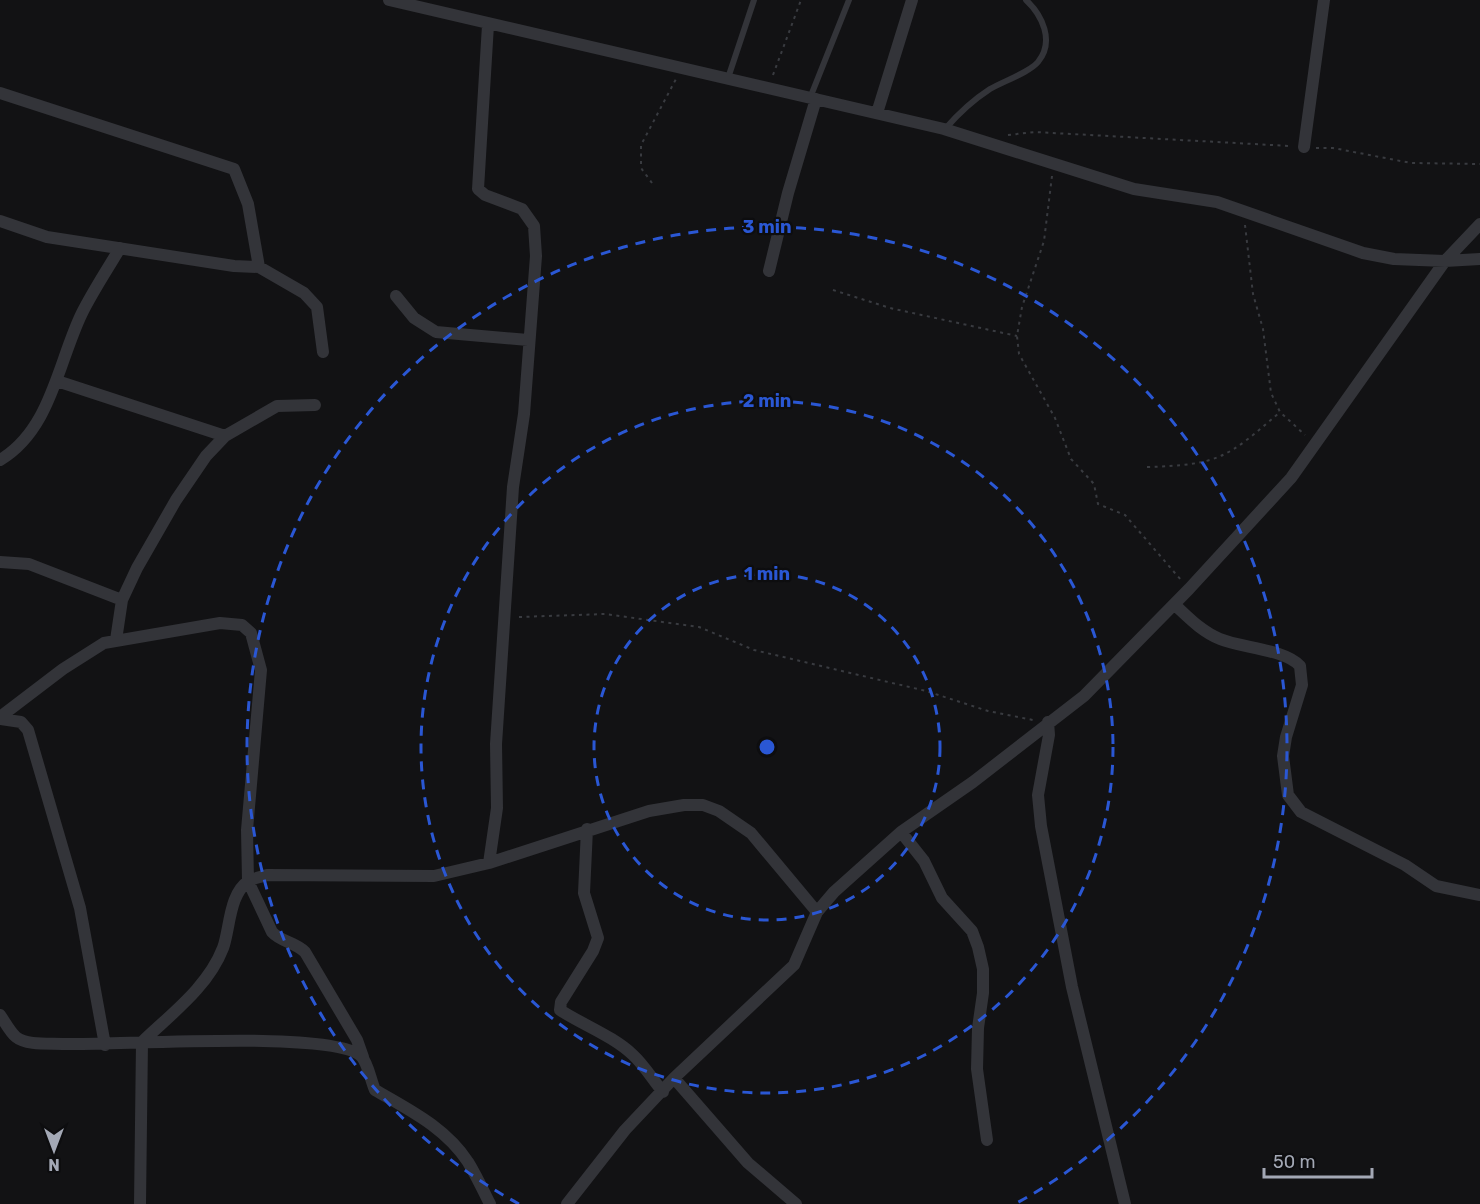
<svg xmlns="http://www.w3.org/2000/svg" width="1480" height="1204" viewBox="0 0 1480 1204" font-family="Rubik,sans-serif">
	<style>
		.lines { fill: none; stroke-linecap: round; stroke-linejoin: round }
		.path { stroke: #393b40; stroke-width: 2; stroke-dasharray: 3 4.5; stroke-linecap: butt }
		.lane { stroke: #333439; stroke-width: 6 }
		.street { stroke: #333439; stroke-width: 12 }
		.ring { fill: none; stroke: #2a57d4; stroke-width: 3; stroke-dasharray: 10 8 }
		.centre { fill: #2a57d4; stroke: #0d0d0f; stroke-width: 3 }
		.ring-label { font-size: 18px; text-anchor: middle; font-weight: bold; fill: #2a57d4; stroke: #0d0d0f; stroke-width: 4.5; stroke-linejoin: round; paint-order: stroke }
	</style>
	<rect width="100%" height="100%" fill="#121214"/>
	<g class="lines">
		<!-- path -->
		<path class="path" d="M 773,75 L 801,0
			M 1008,135 L 1035,132 L 1290,146
			M 1316,148 L 1333,148 L 1411,163 L 1480,164
			M 1052,176 L 1044,241 L 1022,307 L 1017,336 L 1019,354 L 1055,418 L 1071,459 L 1094,484 L 1098,504 L 1125,515 L 1181,580
			M 652,183 L 641,168 L 641,145 L 676,79
			M 1245,225 L 1253,294 L 1263,329 L 1271,393 L 1280,412 L 1305,435
			M 833,290 L 890,308 L 1017,336
			M 1147,467 C 1219,465 1227,458 1280,412
			M 519,617 L 605,614 L 699,627 L 754,650 L 926,691 L 988,711 L 1033,720"/>
		<!-- lane -->
		<path class="lane" d="M 728,78 L 754,0
			M 810,98 L 849,0
			M 945,129 C 958,114 973,100 990,89 C 1002,82 1030,72 1038,62 C 1055,41 1042,15 1026,0"/>
		<!-- street -->
		<path class="street" d="M 389,0 L 944,129 L 1134,189 L 1217,202 L 1363,253 L 1394,259 L 1445,261 L 1480,259
			M 488,25 L 478,189 L 485,195 L 522,209 L 534,226 L 536,256 L 524,414 L 513,487 L 496,744 L 497,808 L 489,863
			M 0,93 L 234,169 L 248,204 L 259,267 L 304,293 L 317,307 L 323,352
			M 877,113 L 912,0
			M 1304,147 L 1324,0
			M 0,221 L 47,237 L 234,266 L 259,267
			M 769,271 L 788,193 L 816,99
			M 396,296 L 414,318 L 436,332 L 528,340
			M 57,381 L 225,436
			M 0,460 C 51,430 58,362 82,313 C 93,291 107,270 120,248
			M 0,562 L 29,564 L 122,600
			M 1175,605 C 1188,617 1202,632 1220,639 C 1241,648 1285,649 1300,666 L 1302,685 L 1286,737 L 1283,756 L 1288,795 L 1301,812 L 1405,865 L 1436,886 L 1480,895
			M 116,640 L 122,600 L 137,568 L 176,500 L 206,456 L 225,436 L 277,406 L 315,405
			M 0,717 L 63,669 L 104,643 L 220,623 L 242,625 L 251,633 L 261,670 L 247,830 L 248,881 L 272,932 C 281,942 295,942 305,952 L 357,1040 L 363,1057
			M 0,719 L 21,722 L 28,730 L 80,908 L 105,1045
			M 1048,722 L 1049,735 L 1038,795 L 1041,826 L 1072,987 L 1125,1204
			M 587,829 L 584,893 L 598,938 L 593,951 L 561,1002 L 560,1010 C 583,1025 613,1036 633,1055 C 644,1065 653,1080 663,1092
			M 901,832 L 924,861 L 942,898 L 972,931 L 978,947 L 983,969 L 983,993 L 978,1028 L 977,1069 L 987,1140
			M 0,1015 C 5,1022 10,1032 16,1037 C 27,1046 51,1043 65,1044 C 112,1046 338,1029 362,1057 C 368,1064 371,1081 375,1090 C 409,1110 445,1127 468,1162 C 476,1175 483,1190 490,1204
			M 674,1078 L 748,1163 L 796,1204
			M 140,1204 L 142,1042 C 171,1014 208,987 223,948 C 230,929 229,893 249,881 C 254,878 261,877 267,875 L 434,876 L 489,863 L 649,811 L 684,805 L 703,805 L 719,811 L 751,833 L 817,912
			M 567,1204 L 625,1130 L 674,1078 L 794,965 L 817,912 L 834,892 L 901,832 L 973,782 L 1084,696 L 1189,589 L 1291,478 L 1445,261 L 1480,224"/>
	</g>
	<!-- distance rings -->
	<g class="ring">
		<circle cx="767" cy="747" r="173"/>
		<circle cx="767" cy="747" r="346"/>
		<path d="M519 1204A520 520 0 1 1 1015 1204"/>
	</g>
	<circle cx="767" cy="747" r="9" class="centre"/>
	<g class="ring-label">
		<text x="767" y="233">3 min</text>
		<text x="767" y="407">2 min</text>
		<text x="767" y="580">1 min</text>
	</g>
	<!-- north arrow -->
	<g transform="translate(54 1150) rotate(180)" stroke="#0d0d0f" stroke-width="4.5" paint-order="stroke">
	<path d="M0-4.5L10 22L0 15L-10 22Z" fill="#a3a8b5"/>
	<text y="-9" font-size="16" font-weight="bold" text-anchor="middle" fill="#a3a8b5">N</text>
	</g>
	<!-- scale -->
	<path d="M1264 1168v9h108v-9" fill="none" stroke="#a3a8b5" stroke-width="3"/>
	<text x="1273" y="1168" font-size="18" fill="#a3a8b5" stroke="#0d0d0f" stroke-width="4.5" paint-order="stroke">50 m</text>
</svg>
